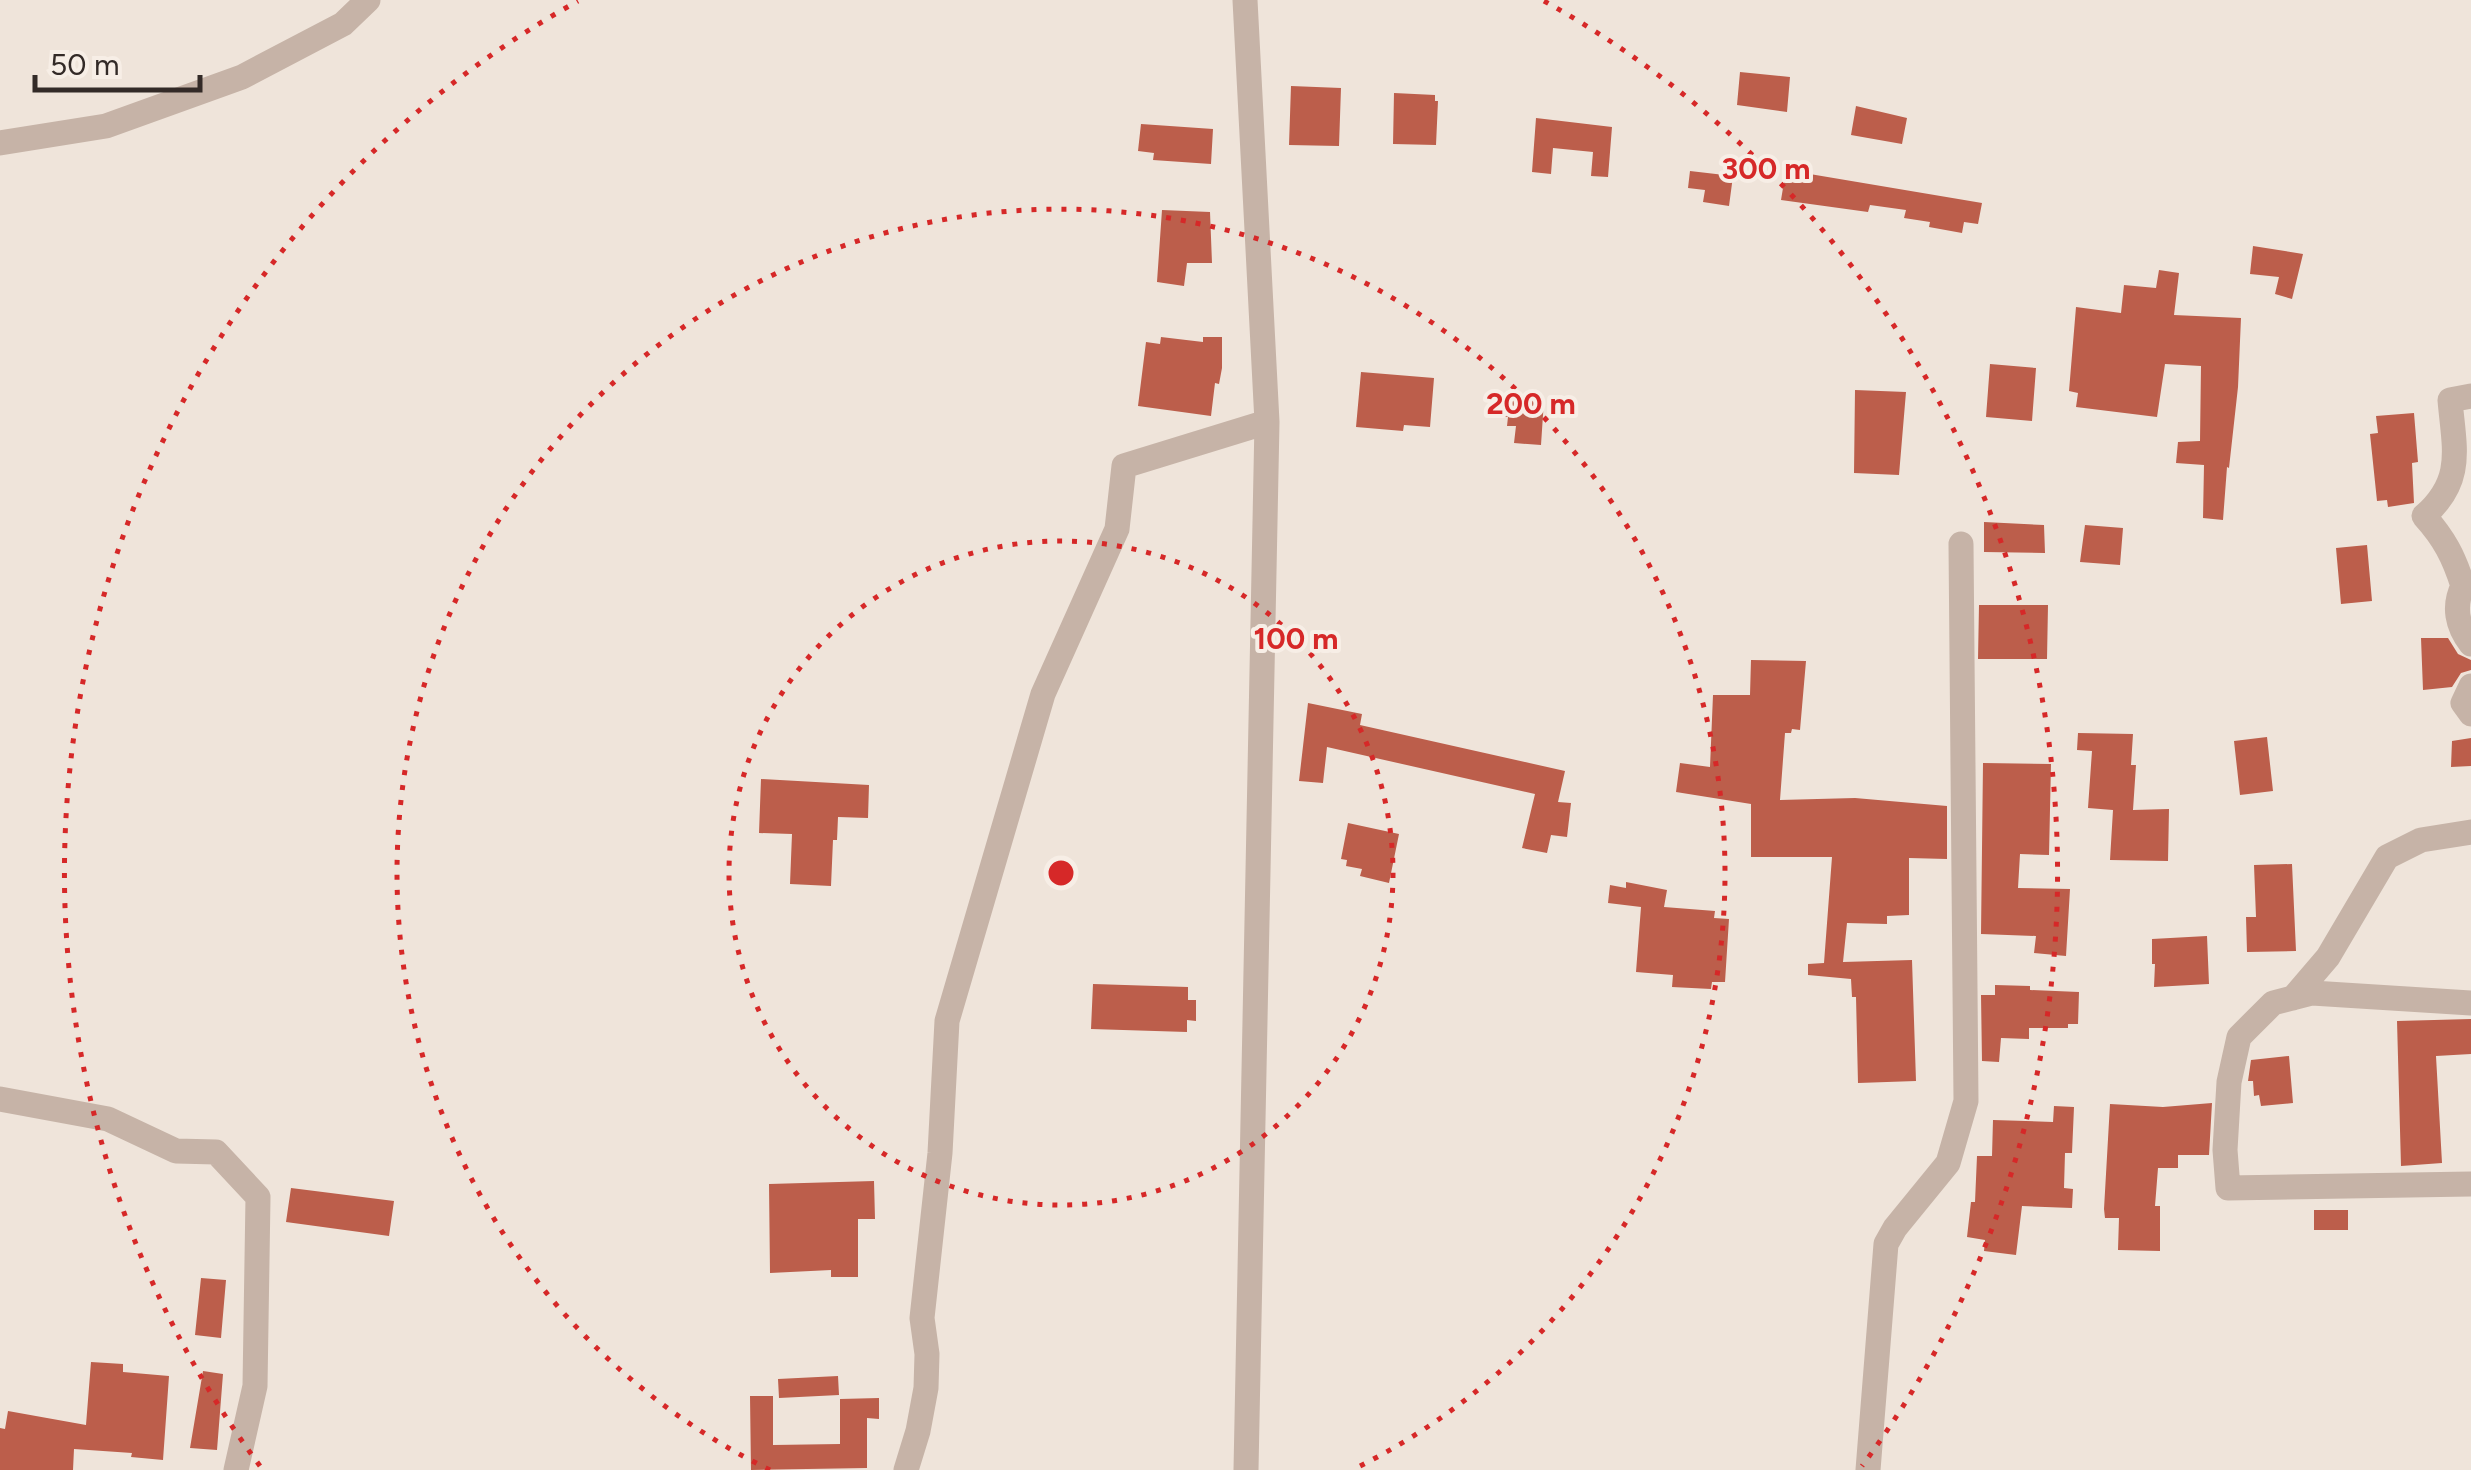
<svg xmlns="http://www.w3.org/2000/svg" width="2471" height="1470" viewBox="0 0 2471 1470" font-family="Figtree,sans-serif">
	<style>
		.building { fill: #bc5e4b }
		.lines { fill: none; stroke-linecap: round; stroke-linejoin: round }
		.minor { stroke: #c6b3a7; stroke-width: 25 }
		.ring { fill: none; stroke: #d62828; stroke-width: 5; stroke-dasharray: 5 10 }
		.centre { fill: #d62828; stroke: #f7eee6; stroke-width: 5 }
		.ring-label { font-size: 30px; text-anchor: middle; font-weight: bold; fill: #d62828; stroke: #f7eee6; stroke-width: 8; stroke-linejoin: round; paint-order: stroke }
	</style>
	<rect width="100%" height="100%" fill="#efe4da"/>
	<!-- building -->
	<path class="building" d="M 1740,72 L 1790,77 L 1787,112 L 1737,105 Z
		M 1291,86 L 1341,88 L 1339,146 L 1289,145 Z
		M 1394,93 L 1435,95 L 1435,101 L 1438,101 L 1436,145 L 1393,144 Z
		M 1856,106 L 1907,118 L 1902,144 L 1851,135 Z
		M 1536,118 L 1612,127 L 1608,177 L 1591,176 L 1593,152 L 1553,148 L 1551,174 L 1532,172 Z
		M 1141,124 L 1213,129 L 1211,164 L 1153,160 L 1154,153 L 1138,151 Z
		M 1786,170 L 1982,203 L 1978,224 L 1964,222 L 1962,233 L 1929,227 L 1930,222 L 1904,218 L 1906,210 L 1870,205 L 1868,212 L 1781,200 Z
		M 1690,171 L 1733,176 L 1729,206 L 1703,202 L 1705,190 L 1688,188 Z
		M 1162,210 L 1210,212 L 1212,263 L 1187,263 L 1184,286 L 1157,282 Z
		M 2253,246 L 2303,254 L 2292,299 L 2275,294 L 2279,277 L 2250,274 Z
		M 2159,270 L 2179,273 L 2174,315 L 2241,318 L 2238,387 L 2229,468 L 2227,467 L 2223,520 L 2203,518 L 2204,465 L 2176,463 L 2178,442 L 2200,441 L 2201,366 L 2165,364 L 2157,417 L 2076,407 L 2078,393 L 2069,391 L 2076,307 L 2121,313 L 2124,285 L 2156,288 Z
		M 1161,337 L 1203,342 L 1203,337 L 1222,337 L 1222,368 L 1219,384 L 1215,383 L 1211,416 L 1138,406 L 1146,342 L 1160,344 Z
		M 1990,364 L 2036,368 L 2032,421 L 1986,417 Z
		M 1361,372 L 1434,378 L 1430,427 L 1404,425 L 1403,431 L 1356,427 Z
		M 1855,390 L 1906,392 L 1899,475 L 1854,473 Z
		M 1500,397 L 1544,400 L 1541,445 L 1514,443 L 1516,426 L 1507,426 L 1508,417 L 1498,416 Z
		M 2414,413 L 2418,462 L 2412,463 L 2414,503 L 2388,507 L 2387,500 L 2377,501 L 2370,434 L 2378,433 L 2376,416 Z
		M 1984,522 L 2044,525 L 2045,553 L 1984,552 Z
		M 2085,525 L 2123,528 L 2120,565 L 2080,562 Z
		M 2367,545 L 2372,601 L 2341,604 L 2336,548 Z
		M 1979,605 L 2048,605 L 2047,659 L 1978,659 Z
		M 2421,638 L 2448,638 L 2458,654 L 2471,660 L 2471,670 L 2461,673 L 2452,687 L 2423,690 Z
		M 1751,660 L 1806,661 L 1800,730 L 1792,729 L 1791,733 L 1785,733 L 1780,800 L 1855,798 L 1947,806 L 1947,859 L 1909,858 L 1909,915 L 1887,916 L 1887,924 L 1847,923 L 1843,962 L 1912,960 L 1916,1081 L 1858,1083 L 1856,997 L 1852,997 L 1851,979 L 1808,975 L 1808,964 L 1824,963 L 1832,857 L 1751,857 L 1751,804 L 1676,792 L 1680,763 L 1710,767 L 1713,695 L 1750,695 Z
		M 1308,703 L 1362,714 L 1360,725 L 1565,771 L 1558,802 L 1571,803 L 1567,837 L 1551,835 L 1547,853 L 1522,848 L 1535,794 L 1327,747 L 1323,783 L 1299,781 Z
		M 2078,733 L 2133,734 L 2131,765 L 2136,765 L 2133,810 L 2169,809 L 2168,861 L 2110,860 L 2113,810 L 2088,808 L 2092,751 L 2077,750 Z
		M 2267,737 L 2273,791 L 2240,795 L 2234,741 Z
		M 2471,738 L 2471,766 L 2451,767 L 2452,741 Z
		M 1983,763 L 2051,764 L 2049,855 L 2020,854 L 2018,888 L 2070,889 L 2066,956 L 2034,953 L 2036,936 L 1981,934 Z
		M 761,779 L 869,785 L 868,818 L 838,817 L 837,840 L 833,840 L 831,886 L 790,884 L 792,834 L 759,833 Z
		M 1348,823 L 1399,834 L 1389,883 L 1360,876 L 1362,869 L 1346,866 L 1347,860 L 1341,859 Z
		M 2292,864 L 2296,951 L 2247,952 L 2246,917 L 2256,917 L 2254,865 Z
		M 1626,882 L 1667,890 L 1664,907 L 1715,911 L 1714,918 L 1729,919 L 1725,982 L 1712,982 L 1711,989 L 1672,987 L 1673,975 L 1636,972 L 1641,907 L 1608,903 L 1610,885 L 1626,888 Z
		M 2207,936 L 2209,984 L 2154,987 L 2155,964 L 2152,964 L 2152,939 Z
		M 1093,984 L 1188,987 L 1188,1000 L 1196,1000 L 1196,1021 L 1187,1020 L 1187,1032 L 1091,1029 Z
		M 1995,985 L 2030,986 L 2030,990 L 2079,992 L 2078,1024 L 2068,1024 L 2068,1028 L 2029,1028 L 2029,1039 L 2001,1038 L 1999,1062 L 1982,1061 L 1981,995 L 1995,995 Z
		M 2471,1019 L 2471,1054 L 2436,1056 L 2442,1163 L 2401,1166 L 2397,1021 Z
		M 2289,1056 L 2293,1103 L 2261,1106 L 2259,1095 L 2254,1096 L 2253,1081 L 2248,1081 L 2251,1060 Z
		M 2212,1103 L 2209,1155 L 2178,1155 L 2178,1168 L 2158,1168 L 2155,1206 L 2160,1206 L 2160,1251 L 2118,1250 L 2119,1218 L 2105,1218 L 2104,1209 L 2110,1104 L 2163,1107 Z
		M 2054,1106 L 2074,1107 L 2072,1153 L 2065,1153 L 2064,1188 L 2073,1189 L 2072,1208 L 2022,1206 L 2016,1255 L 1984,1251 L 1985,1240 L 1967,1237 L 1971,1202 L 1975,1202 L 1977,1156 L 1992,1156 L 1993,1120 L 2053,1122 Z
		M 874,1181 L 875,1219 L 858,1219 L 858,1277 L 831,1277 L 831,1270 L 770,1273 L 769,1184 Z
		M 291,1188 L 394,1201 L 389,1236 L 286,1222 Z
		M 2314,1210 L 2348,1210 L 2348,1230 L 2314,1230 Z
		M 201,1278 L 226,1280 L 221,1338 L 195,1335 Z
		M 91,1362 L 123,1364 L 123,1372 L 169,1376 L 163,1460 L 131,1457 L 132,1453 L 74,1449 L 73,1470 L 0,1470 L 0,1428 L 5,1429 L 8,1411 L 86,1425 Z
		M 203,1371 L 223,1374 L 217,1450 L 190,1448 Z
		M 838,1376 L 839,1395 L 779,1398 L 778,1379 Z
		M 750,1396 L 773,1396 L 773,1445 L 840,1444 L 840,1399 L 879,1398 L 879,1419 L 867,1418 L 867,1468 L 751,1470 Z"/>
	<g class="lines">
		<!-- minor -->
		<path class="minor" d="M 1245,0 L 1267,422 L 1246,1470
			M 0,143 L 106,126 L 242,77 L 343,24 L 368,0
			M 2471,396 L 2450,400 C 2454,448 2465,480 2424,516 C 2444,538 2454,557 2463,586 C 2453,606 2457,626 2471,644
			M 2471,686 L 2463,703 L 2471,714
			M 2293,998 L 2328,957 L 2387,857 L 2421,840 L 2471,832
			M 2471,1003 L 2312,993 L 2273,1003 L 2239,1037 L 2229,1082 L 2225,1150 L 2228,1188 L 2471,1184
			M 0,1099 L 108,1119 L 176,1151 L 216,1152 L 258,1197 L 255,1386 L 236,1470
			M 906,1470 L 918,1431 L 926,1388 L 927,1354 L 922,1318 L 940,1153 L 947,1021 L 1043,694 L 1117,529 L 1124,466 L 1267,422
			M 1868,1470 L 1886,1244 L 1895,1228 L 1948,1163 L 1966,1101 L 1961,544"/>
	</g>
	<!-- distance rings -->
	<g class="ring">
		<circle cx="1061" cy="873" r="332"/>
		<path d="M770 1470A664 664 0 1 1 1352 1470"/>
		<path d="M260 1466A997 997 0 0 1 578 1M1544 1A997 997 0 0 1 1862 1466"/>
	</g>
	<circle cx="1061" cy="873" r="15" class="centre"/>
	<g class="ring-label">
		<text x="1766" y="179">300 m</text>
		<text x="1531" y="414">200 m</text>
		<text x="1296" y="649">100 m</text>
	</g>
	<!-- scale -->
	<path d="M35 75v15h165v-15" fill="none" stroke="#332a27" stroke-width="5"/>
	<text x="50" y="75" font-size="30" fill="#332a27" stroke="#f7eee6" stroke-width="8" paint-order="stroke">50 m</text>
</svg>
